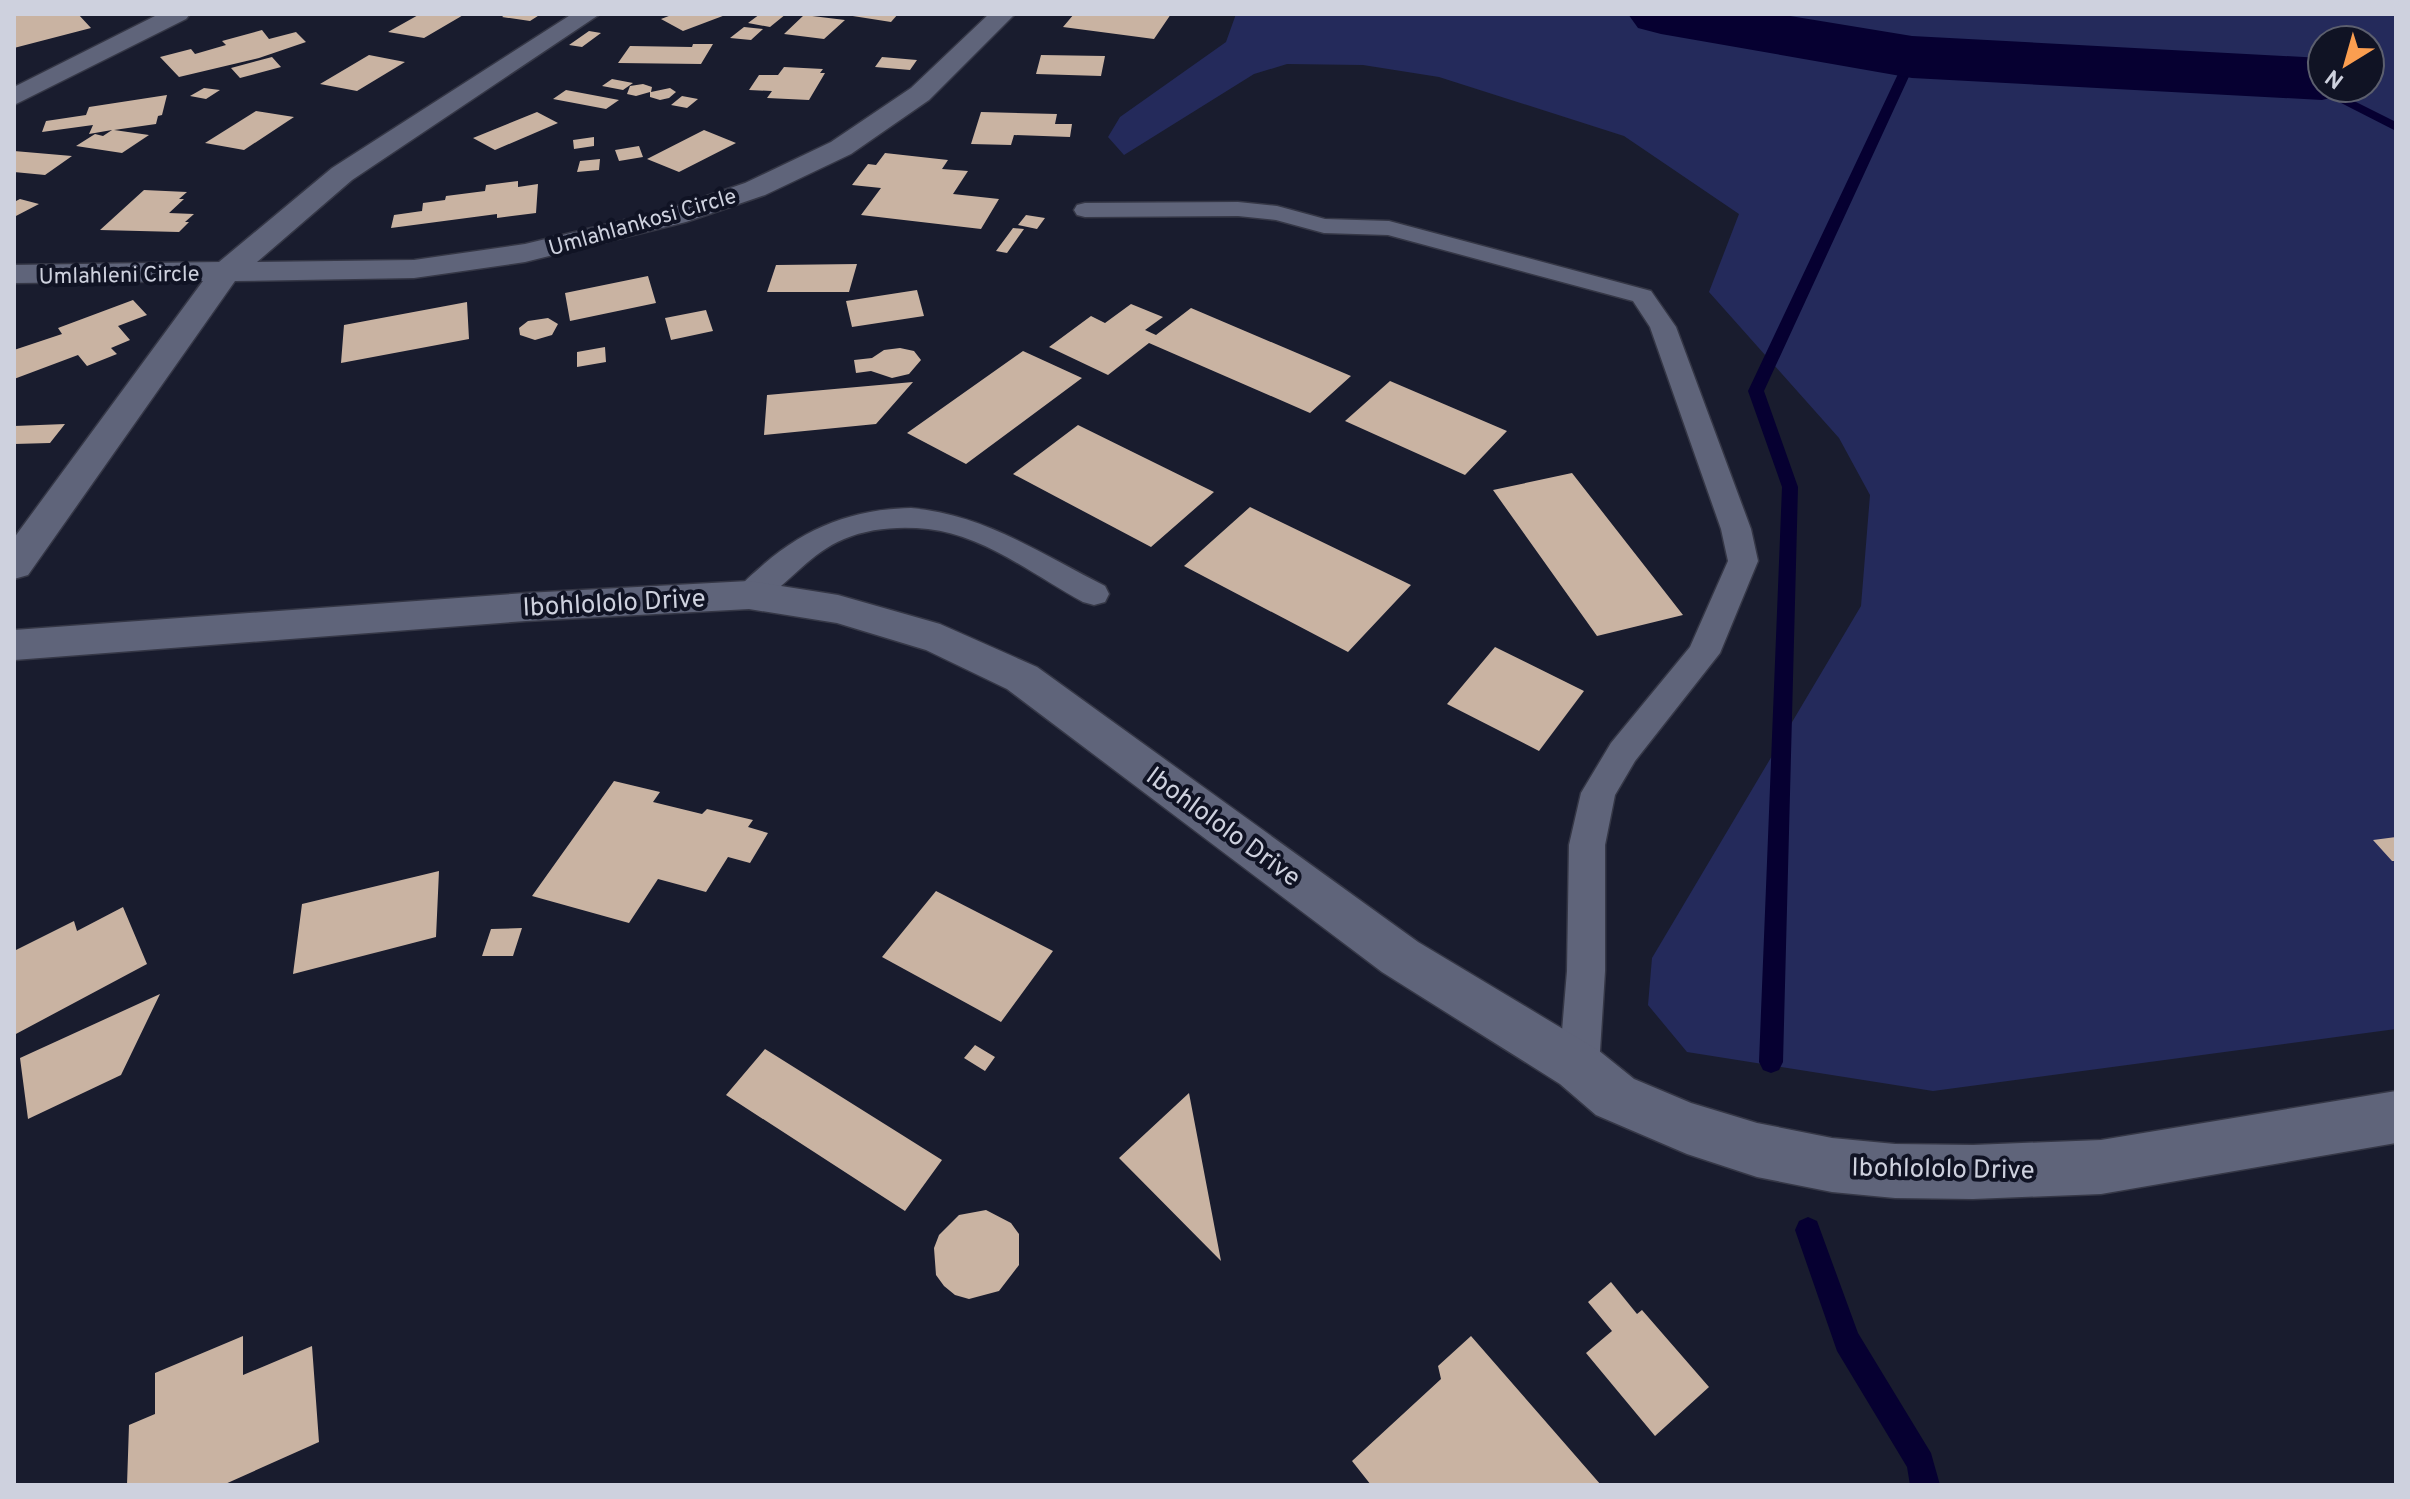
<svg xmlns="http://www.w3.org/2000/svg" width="2410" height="1499" viewBox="0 0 2410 1499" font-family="Overpass,sans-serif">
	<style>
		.green { fill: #242a5b; fill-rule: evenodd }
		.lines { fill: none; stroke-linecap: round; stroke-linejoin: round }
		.stream { fill: #060031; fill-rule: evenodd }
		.river { fill: #060031; fill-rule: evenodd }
		.building { fill: #c9b3a2 }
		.lane-casing { stroke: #353746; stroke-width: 3 }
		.street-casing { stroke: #353746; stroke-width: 3 }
		.lane { fill: #5f647a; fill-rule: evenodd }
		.street { fill: #5f647a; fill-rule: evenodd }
		.labels { text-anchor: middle; stroke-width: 8; stroke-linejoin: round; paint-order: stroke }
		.far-street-label { font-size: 22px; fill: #ced1de; stroke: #101324 }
		.street-label { font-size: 26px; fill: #ced1de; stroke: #101324 }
	</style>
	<rect width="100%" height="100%" fill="#191c2e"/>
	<!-- green -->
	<path class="green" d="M 1236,14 L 2396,14 L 2396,1029 L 1933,1091 L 1687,1052 L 1648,1005 L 1652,958 L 1861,606 L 1870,495 L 1839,438 L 1709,292 L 1739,214 L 1624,136 L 1439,77 L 1363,65 L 1287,64 L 1254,74 L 1124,155 L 1108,137 L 1120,117 L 1226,42 ZM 2322,40 L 2370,40 L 2370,88 L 2322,88 Z"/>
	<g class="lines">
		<!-- stream -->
		<path class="stream" d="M 1912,54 L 1918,57 L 1764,391 L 1798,487 L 1783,1062 L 1779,1070 L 1771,1073 L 1763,1070 L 1759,1062 L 1782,487 L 1748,391 L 1906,57 Z
			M 2302,75 L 2396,122 L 2396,131 L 2298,81 L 2296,79 Z
			M 1808,1217 L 1817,1221 L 1858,1333 L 1931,1453 L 1940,1485 L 1910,1485 L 1907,1467 L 1837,1351 L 1795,1230 L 1799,1221 Z"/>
		<!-- river -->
		<path class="river" d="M 1628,14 L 1778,14 L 1912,36 L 2322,58 L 2322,88 L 2351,88 L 2347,94 L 2322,100 L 1912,78 L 1661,34 L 1638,28 Z"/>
	</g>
	<!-- building -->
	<path class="building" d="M 14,14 L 78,14 L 91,28 L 14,48 L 16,39 Z
		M 420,14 L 465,14 L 424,38 L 388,32 Z
		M 506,14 L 541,14 L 530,21 L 502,17 Z
		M 674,14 L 728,14 L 683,31 L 661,19 Z
		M 760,14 L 786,14 L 770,27 L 748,23 Z
		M 840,14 L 898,14 L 891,22 Z
		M 1074,14 L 1103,15 L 1171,14 L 1154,39 L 1063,27 Z
		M 804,15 L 845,20 L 824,39 L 784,34 Z
		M 744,27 L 763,29 L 751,40 L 730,38 Z
		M 262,30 L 269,39 L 296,32 L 306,42 L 259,58 L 179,77 L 160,57 L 191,49 L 195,54 L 226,45 L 222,41 Z
		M 589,31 L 601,33 L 582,47 L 569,45 Z
		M 693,44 L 713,44 L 701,64 L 618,63 L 630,46 L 692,47 Z
		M 369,55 L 405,62 L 357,91 L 320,84 Z
		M 1041,55 L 1105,56 L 1101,76 L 1036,74 Z
		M 272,57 L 281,67 L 240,78 L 231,68 Z
		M 882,57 L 917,60 L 910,70 L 875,67 Z
		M 784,67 L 823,69 L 820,73 L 825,73 L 809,100 L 767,98 L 772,91 L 749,90 L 759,75 L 778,75 Z
		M 612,79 L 633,83 L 623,90 L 602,86 Z
		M 643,84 L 652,87 L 651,92 L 670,88 L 676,92 L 669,98 L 660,100 L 650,97 L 650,92 L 636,96 L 627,94 L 630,86 Z
		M 204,88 L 220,90 L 206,99 L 190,96 Z
		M 566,90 L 619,100 L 606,109 L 553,99 Z
		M 167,95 L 162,115 L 158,116 L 156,124 L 114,130 L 149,135 L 122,153 L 76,146 L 95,134 L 103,136 L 112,130 L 89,134 L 93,125 L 42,132 L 46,121 L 86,115 L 89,107 Z
		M 682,96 L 698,99 L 687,108 L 671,105 Z
		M 256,111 L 294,117 L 244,150 L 205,143 Z
		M 537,112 L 558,123 L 495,150 L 473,138 Z
		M 981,112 L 1057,114 L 1055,124 L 1072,124 L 1070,137 L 1014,135 L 1011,145 L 971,144 Z
		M 704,130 L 736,143 L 679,172 L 647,159 Z
		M 594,137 L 594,146 L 574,149 L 573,140 Z
		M 639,146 L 643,157 L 619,161 L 615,150 Z
		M 14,151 L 72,156 L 45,175 L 14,172 Z
		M 885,153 L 948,160 L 942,169 L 968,171 L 953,194 L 999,199 L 981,229 L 861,215 L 881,188 L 852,185 L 868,164 L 876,165 Z
		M 600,159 L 599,170 L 577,172 L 580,161 Z
		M 518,181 L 518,187 L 538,184 L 536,213 L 497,218 L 497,214 L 391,228 L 394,215 L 422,211 L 423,203 L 445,200 L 446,196 L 485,191 L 486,185 Z
		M 144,190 L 187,192 L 179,199 L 184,199 L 169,213 L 194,214 L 185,222 L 189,222 L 179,232 L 100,230 Z
		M 20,199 L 39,204 L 14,217 L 14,202 Z
		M 1026,215 L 1045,218 L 1037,229 L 1018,225 Z
		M 1013,228 L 1024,229 L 1007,253 L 996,251 Z
		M 857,264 L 849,292 L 767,292 L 776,265 Z
		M 648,276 L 656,303 L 570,321 L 565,293 Z
		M 917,290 L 924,316 L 852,327 L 846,301 Z
		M 133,300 L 147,315 L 118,326 L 130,340 L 111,348 L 117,354 L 87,366 L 78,355 L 14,379 L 14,350 L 62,334 L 58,328 Z
		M 467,302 L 469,339 L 341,363 L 344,325 Z
		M 1131,304 L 1163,317 L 1145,330 L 1156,335 L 1191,308 L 1351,376 L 1310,413 L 1149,343 L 1108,375 L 1049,347 L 1091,316 L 1105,323 Z
		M 706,310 L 713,331 L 671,340 L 665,318 Z
		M 548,318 L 558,324 L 552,335 L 535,340 L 520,335 L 519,328 L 528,321 Z
		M 605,347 L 606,362 L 577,367 L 577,352 Z
		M 900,348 L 914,351 L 921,360 L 909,374 L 892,378 L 871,371 L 856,373 L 854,360 L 872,358 L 884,350 Z
		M 1023,351 L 1082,378 L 966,464 L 907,433 Z
		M 1390,381 L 1507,431 L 1465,475 L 1345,421 Z
		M 913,382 L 876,424 L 764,435 L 767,395 Z
		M 65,424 L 50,443 L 14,444 L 14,426 Z
		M 1078,425 L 1214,492 L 1151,547 L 1013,474 Z
		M 1572,473 L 1683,615 L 1597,636 L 1493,490 Z
		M 1250,507 L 1411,585 L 1348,652 L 1184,566 Z
		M 1495,647 L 1584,691 L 1539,751 L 1447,704 Z
		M 614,781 L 660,792 L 653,802 L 702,814 L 707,809 L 753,820 L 748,827 L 768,833 L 750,863 L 728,857 L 706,892 L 658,879 L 629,923 L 532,896 Z
		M 2396,837 L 2396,861 L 2392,861 L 2373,840 Z
		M 439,871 L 436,937 L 293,974 L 302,904 Z
		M 936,891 L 1053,951 L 1001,1022 L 882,957 Z
		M 123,907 L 147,964 L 14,1035 L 14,951 L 74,921 L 77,931 Z
		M 522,928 L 513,956 L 482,956 L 491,929 Z
		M 160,994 L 121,1075 L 28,1119 L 20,1058 Z
		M 975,1045 L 995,1057 L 985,1071 L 964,1058 Z
		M 765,1049 L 942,1160 L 905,1211 L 726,1095 Z
		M 1189,1093 L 1221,1261 L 1119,1158 Z
		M 986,1210 L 1011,1223 L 1019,1234 L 1019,1265 L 999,1291 L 969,1299 L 955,1295 L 944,1286 L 936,1275 L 934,1248 L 939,1235 L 959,1215 Z
		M 1611,1282 L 1637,1314 L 1642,1310 L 1709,1387 L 1655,1436 L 1586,1353 L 1612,1331 L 1588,1302 Z
		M 243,1336 L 243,1375 L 312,1346 L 319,1442 L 223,1485 L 127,1485 L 129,1425 L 155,1414 L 155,1373 Z
		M 1471,1336 L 1601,1485 L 1371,1485 L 1352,1461 L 1441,1379 L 1438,1366 Z"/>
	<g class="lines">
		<!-- lane casing -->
		<g class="lane-casing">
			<path id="lane" d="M 1238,202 L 1277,206 L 1325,219 L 1389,221 L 1651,291 L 1676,327 L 1751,529 L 1758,561 L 1720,653 L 1635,761 L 1615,795 L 1605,845 L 1605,971 L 1599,1067 L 1593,1080 L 1579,1086 L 1565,1080 L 1559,1067 L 1567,971 L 1569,845 L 1581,793 L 1611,743 L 1690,647 L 1728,561 L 1721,529 L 1650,327 L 1633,301 L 1388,235 L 1324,233 L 1276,220 L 1238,216 L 1085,217 L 1077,215 L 1074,210 L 1077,205 L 1085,203 Z
				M 911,508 C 983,514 1042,554 1105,586 L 1109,594 L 1105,602 L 1094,605 L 1083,602 C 1035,576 984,535 928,529 C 900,526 870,528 844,539 C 810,553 791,582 761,601 C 753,607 747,605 738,603 L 734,595 C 741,583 753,574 764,564 C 807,527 854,509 911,508 Z"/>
		</g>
		<!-- street casing -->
		<g class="street-casing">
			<path id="street" d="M 159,14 L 190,14 L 186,19 L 14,105 L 14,87 Z
				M 572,14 L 600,14 L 352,180 L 257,262 L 414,260 L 525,244 L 666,210 L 745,183 L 831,142 L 911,88 L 989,14 L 1015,14 L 929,100 L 851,154 L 765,195 L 686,222 L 525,262 L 414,278 L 235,281 L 28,575 L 14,579 L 14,538 L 203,281 L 14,283 L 14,265 L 219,262 L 332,168 Z
				M 749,581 L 838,595 L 940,624 L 1037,667 L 1418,942 L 1598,1050 L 1634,1079 L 1691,1103 L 1757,1123 L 1832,1138 L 1895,1144 L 1973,1145 L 2101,1140 L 2396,1091 L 2396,1143 L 2101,1194 L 1973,1199 L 1895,1198 L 1832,1192 L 1757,1177 L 1687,1154 L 1596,1115 L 1560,1084 L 1382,972 L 1007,689 L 926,650 L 837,623 L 749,609 L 526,621 L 14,660 L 14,630 L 526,593 Z"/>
		</g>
		<!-- lane -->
		<use href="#lane" class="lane"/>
		<!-- street -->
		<use href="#street" class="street"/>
	</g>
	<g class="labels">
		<!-- far-street labels -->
		<g class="far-street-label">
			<text transform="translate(642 221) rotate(-16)" y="8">Umlahlankosi Circle</text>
			<text transform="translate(119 274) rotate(-1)" y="8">Umlahleni Circle</text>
		</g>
		<!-- street labels -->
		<g class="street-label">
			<text transform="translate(614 602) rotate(-3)" y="9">Ibohlololo Drive</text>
			<text transform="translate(1224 826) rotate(36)" y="9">Ibohlololo Drive</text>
			<text transform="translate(1943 1168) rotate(1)" y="9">Ibohlololo Drive</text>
		</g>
	</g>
	<!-- border -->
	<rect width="2410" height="1499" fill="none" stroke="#ced1de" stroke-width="32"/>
	<!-- north arrow -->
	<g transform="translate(2346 64) rotate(217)"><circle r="38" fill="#101324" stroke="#5c5f6e" stroke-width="2"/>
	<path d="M0-6L14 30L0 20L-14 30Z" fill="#fb9e50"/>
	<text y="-12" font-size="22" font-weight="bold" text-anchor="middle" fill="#ced1de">N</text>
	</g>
</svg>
